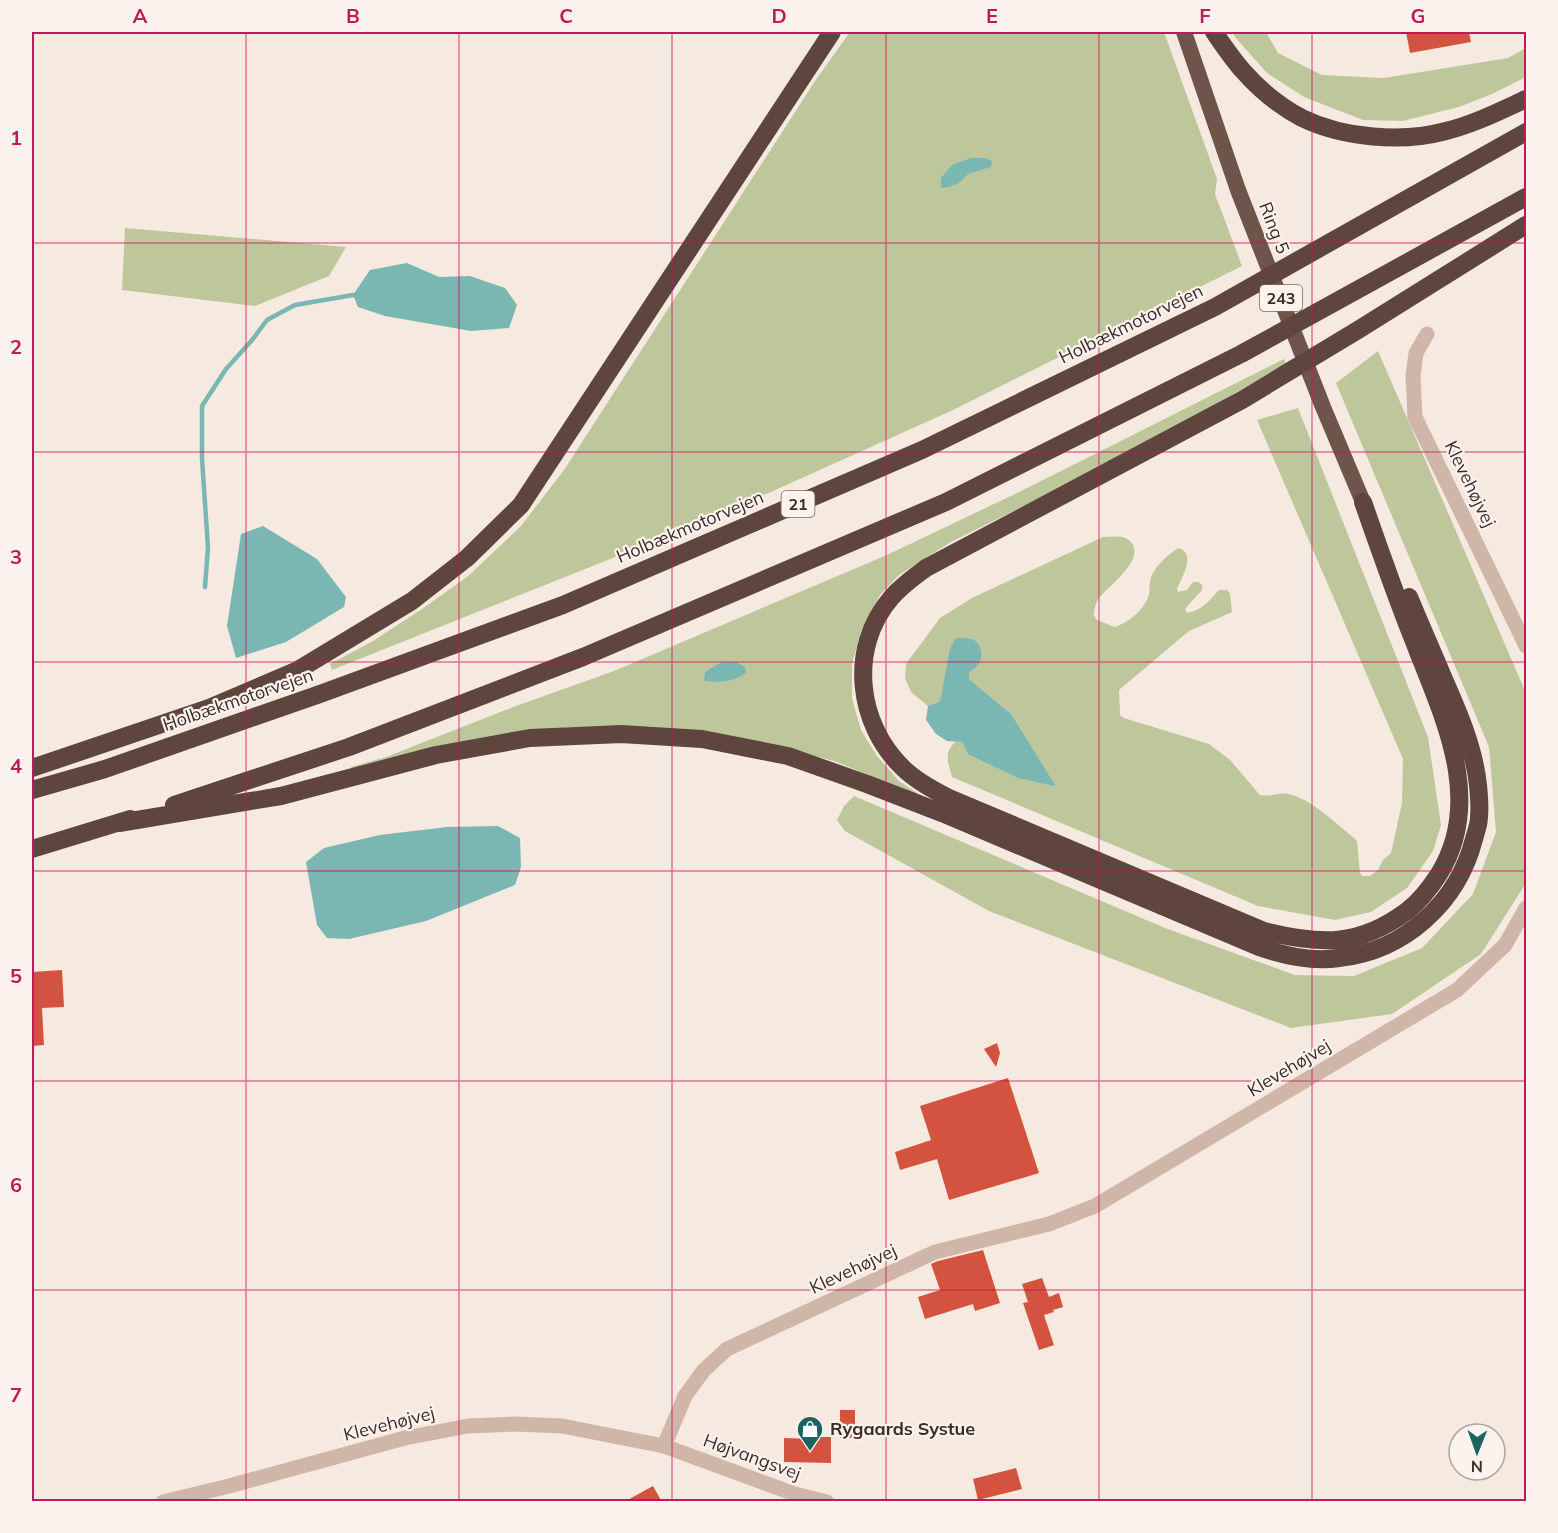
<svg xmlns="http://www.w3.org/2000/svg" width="1558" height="1533" viewBox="0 0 1558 1533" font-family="Mulish,sans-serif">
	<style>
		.green { fill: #bec79c }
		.water { fill: #7ab7b3 }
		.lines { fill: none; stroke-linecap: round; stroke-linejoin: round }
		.stream { stroke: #7ab7b3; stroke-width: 4.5 }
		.building { fill: #d4533e }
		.minor { stroke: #d0b6a9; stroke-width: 15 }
		.tertiary { stroke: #d0b6a9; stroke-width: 15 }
		.trunk { stroke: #6f544c; stroke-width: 16 }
		.motorway { stroke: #5e463f; stroke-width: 18 }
		.grid { fill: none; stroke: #c2185b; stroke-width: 1.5; stroke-opacity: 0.55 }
		.labels { text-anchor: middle; stroke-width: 4.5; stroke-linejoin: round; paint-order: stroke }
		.shield { fill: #fcf3ec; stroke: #766864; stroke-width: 1.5 }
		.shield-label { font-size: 16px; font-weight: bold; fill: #3c2d29 }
		.street-label { font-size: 18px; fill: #3c2d29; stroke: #fcf3ec }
		.poi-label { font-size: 18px; font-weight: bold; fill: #3c2d29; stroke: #fcf3ec; text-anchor: start }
		.neatline { fill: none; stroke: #c2185b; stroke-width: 2 }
		.grid-label { font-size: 20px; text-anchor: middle; font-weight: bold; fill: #c2185b }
	</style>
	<rect width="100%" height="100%" fill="#f6e9df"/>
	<!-- green -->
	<path class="green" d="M 850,32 L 1164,32 L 1217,179 L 1215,194 L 1242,266 L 953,410 L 773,491 L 643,546 L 332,670 L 330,664 L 373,641 L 422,609 L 467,577 L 521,526 L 564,470 L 815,81 Z
		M 1232,32 L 1266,32 L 1278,53 L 1322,75 L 1384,78 L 1508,58 L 1526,48 L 1526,77 L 1492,94 L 1459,107 L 1403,121 L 1363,120 L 1304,97 L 1267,73 L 1235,37 Z
		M 125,228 L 346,247 L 329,276 L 255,306 L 122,290 Z
		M 1378,351 L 1526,693 L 1526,883 L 1481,954 L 1392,1014 L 1291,1028 L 989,911 L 845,831 L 837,820 L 844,806 L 854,796 L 1165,928 L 1295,975 L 1354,976 L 1422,948 L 1473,894 L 1496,832 L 1489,747 L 1336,383 Z
		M 1284,359 L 1286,364 L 1120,458 L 951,542 L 899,575 L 880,595 L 861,631 L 852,664 L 852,698 L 861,730 L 877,756 L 899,781 L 923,797 L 834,761 L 792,750 L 630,726 L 573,727 L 514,732 L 351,771 L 351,767 L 386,757 L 516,706 L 614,671 L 887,555 L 1017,493 Z
		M 1298,408 L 1428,737 L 1441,825 L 1433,851 L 1407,888 L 1371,912 L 1335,920 L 1258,906 L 952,777 C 948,761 943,754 956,741 L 963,742 L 1011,714 L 969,679 L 969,673 L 979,664 L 941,697 L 939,702 L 928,706 L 912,693 L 905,679 L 906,664 L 940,618 L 972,598 L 1103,537 C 1109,537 1116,536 1122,537 C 1127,538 1131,541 1133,545 C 1142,562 1109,586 1099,598 C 1095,604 1094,610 1094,616 L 1097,620 L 1115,627 C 1129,622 1144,610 1149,595 C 1150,589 1149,581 1152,575 C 1157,564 1168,555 1178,548 C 1197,553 1182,577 1177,589 L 1178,592 L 1187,590 L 1193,582 L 1198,582 L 1202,585 L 1202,590 L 1185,609 L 1187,613 C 1201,611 1210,600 1219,590 L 1227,590 L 1230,594 L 1232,612 L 1189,631 L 1119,690 L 1120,715 L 1124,718 L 1209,744 L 1230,760 L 1260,795 C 1270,797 1280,792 1289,794 C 1311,799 1335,823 1353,837 L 1357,841 L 1360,873 L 1362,876 L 1370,876 L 1378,870 L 1383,860 L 1391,853 L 1402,803 L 1403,759 L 1257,420 Z"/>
	<!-- water -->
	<path class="water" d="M 971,158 L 985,158 L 992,161 L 991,167 L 968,174 L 959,183 L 949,187 L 941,188 L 941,178 L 952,165 Z
		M 407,263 L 439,277 L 470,276 L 505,288 L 517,305 L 509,328 L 471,331 L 385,316 L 358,307 L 353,295 L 370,270 Z
		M 263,526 L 317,559 L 346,597 L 344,607 L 286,642 L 236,658 L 227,626 L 241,534 Z
		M 956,638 C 966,638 977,637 980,648 C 982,653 982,658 979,663 C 977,667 972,670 969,673 L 969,679 L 1011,714 L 1055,785 L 1054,786 L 1018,778 L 968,754 L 963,742 L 947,741 L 936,734 L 926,720 L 928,706 L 939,702 L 941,697 L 950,648 Z
		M 722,662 L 736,662 L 745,667 L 746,673 C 732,682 720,683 704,681 L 705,672 Z
		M 498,826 L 520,838 L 521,867 L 515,885 L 426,921 L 349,939 L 327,938 L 317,925 L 306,862 L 324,848 L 380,835 L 447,827 Z"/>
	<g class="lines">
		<!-- stream -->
		<path class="stream" d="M 205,587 L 208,547 L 202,459 L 202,406 L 226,369 L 253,339 L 267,320 L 295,305 L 353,295"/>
	</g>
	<!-- building -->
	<path class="building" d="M 1406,32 L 1469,32 L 1471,42 L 1410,53 Z
		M 62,970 L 64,1007 L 42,1008 L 44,1045 L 32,1046 L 32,972 Z
		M 997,1043 L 1000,1053 L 996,1067 L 984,1049 Z
		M 1008,1078 L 1039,1173 L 949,1200 L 937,1159 L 900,1170 L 895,1152 L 931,1140 L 920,1106 Z
		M 983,1250 L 1000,1303 L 975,1311 L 973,1304 L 925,1319 L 918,1297 L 940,1290 L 931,1264 L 938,1261 Z
		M 1042,1278 L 1049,1297 L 1059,1293 L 1063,1307 L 1053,1310 L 1054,1312 L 1044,1315 L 1054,1345 L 1039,1350 L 1023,1303 L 1028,1302 L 1022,1284 Z
		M 840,1410 L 855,1410 L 855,1438 L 840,1438 Z
		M 814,1437 L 831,1437 L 831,1463 L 784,1462 L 784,1438 L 814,1439 Z
		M 1016,1468 L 1022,1489 L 978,1500 L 973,1479 Z
		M 653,1486 L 662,1502 L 624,1502 Z"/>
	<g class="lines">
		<!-- minor -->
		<path class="minor" d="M 1427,334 L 1416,353 L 1413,376 L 1415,417 L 1526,646
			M 664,1446 L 685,1396 L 704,1370 L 727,1349 L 935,1252 L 1049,1224 L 1095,1206 L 1457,990 L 1505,945 L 1526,908"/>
		<!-- tertiary -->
		<path class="tertiary" d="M 163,1502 L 229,1486 L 405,1438 L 468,1426 L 516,1424 L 562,1426 L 664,1446 L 795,1494 L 827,1502"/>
		<!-- trunk -->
		<path class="trunk" d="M 1184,32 L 1238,190 L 1323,407 L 1363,502"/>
		<!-- motorway -->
		<path class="motorway" d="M 1214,32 C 1223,45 1233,60 1244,72 C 1260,90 1281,107 1302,118 C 1343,138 1402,143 1446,131 C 1474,124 1500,111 1526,99
			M 1363,502 C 1379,548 1395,594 1413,639 C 1441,713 1486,798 1439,874 C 1430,888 1420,901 1407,911 C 1359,947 1320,945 1264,931 L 949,798 C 933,790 916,781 903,768 C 857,724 848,648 891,598 C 901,586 914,577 926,568 L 1242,400 L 1358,330 L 1526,225
			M 32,768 L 209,708 L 298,670 L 412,601 L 467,558 L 521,505 L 832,32
			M 32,790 L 105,769 L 320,694 L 563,605 L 922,450 L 1215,307 L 1526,132
			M 174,805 L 349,747 L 583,657 L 946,502 L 1241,354 L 1526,197
			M 119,823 L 281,796 L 436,755 L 530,738 L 621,734 L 702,739 L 788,756 L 867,784 L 942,813 L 1259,947 C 1285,956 1312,962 1339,958 C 1405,951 1458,902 1474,839 C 1476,832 1479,824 1479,817 C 1480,807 1479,795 1478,785 C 1474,747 1458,711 1443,677 C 1432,650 1420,624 1409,597
			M 32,849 L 130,819"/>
	</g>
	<!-- grid -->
	<path class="grid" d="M 246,32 L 246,1502M 459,32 L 459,1502M 672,32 L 672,1502M 886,32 L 886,1502M 1099,32 L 1099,1502M 1312,32 L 1312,1502M 32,243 L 1526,243M 32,452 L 1526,452M 32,662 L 1526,662M 32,871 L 1526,871M 32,1081 L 1526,1081M 32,1290 L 1526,1290"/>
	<!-- icons -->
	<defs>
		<g id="shop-pin" transform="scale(1.35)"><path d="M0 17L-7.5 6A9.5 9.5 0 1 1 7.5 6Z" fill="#196461" stroke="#fcf3ec"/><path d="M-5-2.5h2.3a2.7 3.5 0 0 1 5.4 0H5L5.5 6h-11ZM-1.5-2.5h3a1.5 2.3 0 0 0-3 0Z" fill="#fff"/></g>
	</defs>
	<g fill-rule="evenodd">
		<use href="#shop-pin" x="810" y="1429"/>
	</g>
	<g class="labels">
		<!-- shield labels -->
		<g class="shield">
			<rect x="1260" y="285" width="42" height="26" rx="4.5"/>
			<rect x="781.5" y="491" width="33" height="26" rx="4.5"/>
		</g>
		<g class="shield-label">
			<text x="1281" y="304">243</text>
			<text x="798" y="510">21</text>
		</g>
		<!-- street labels -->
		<g class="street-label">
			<text transform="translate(1274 228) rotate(69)" y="6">Ring 5</text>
			<text transform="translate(1131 324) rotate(-26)" y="6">Holbækmotorvejen</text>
			<text transform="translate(1470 484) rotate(64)" y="6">Klevehøjvej</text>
			<text transform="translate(690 527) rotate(-23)" y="6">Holbækmotorvejen</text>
			<text transform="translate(238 700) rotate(-19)" y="6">Holbækmotorvejen</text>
			<text transform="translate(1289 1068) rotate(-31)" y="6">Klevehøjvej</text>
			<text transform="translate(853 1269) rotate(-25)" y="6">Klevehøjvej</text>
			<text transform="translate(389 1424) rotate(-14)" y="6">Klevehøjvej</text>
			<text transform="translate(752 1457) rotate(20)" y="6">Højvangsvej</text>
		</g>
		<!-- poi labels -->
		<g class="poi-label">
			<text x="830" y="1435">Rygaards Systue</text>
		</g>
	</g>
	<!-- border -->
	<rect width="1558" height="1533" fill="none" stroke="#fcf3ec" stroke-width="66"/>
	<!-- north arrow -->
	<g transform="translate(1477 1452) rotate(181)"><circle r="28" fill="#fcf3ec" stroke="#afa49e" stroke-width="1.5"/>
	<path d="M0-4.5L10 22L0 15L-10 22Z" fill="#196461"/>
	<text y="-9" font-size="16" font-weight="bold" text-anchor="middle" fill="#3c2d29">N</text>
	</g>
	<rect x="33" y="33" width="1492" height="1467" class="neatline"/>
	<g class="grid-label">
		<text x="140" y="23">A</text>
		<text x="353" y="23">B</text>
		<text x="566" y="23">C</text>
		<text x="779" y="23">D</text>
		<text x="992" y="23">E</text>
		<text x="1205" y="23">F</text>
		<text x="1418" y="23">G</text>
		<text x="16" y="145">1</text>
		<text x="16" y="354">2</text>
		<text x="16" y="564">3</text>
		<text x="16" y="773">4</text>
		<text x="16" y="983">5</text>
		<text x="16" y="1192">6</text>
		<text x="16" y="1402">7</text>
	</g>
</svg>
